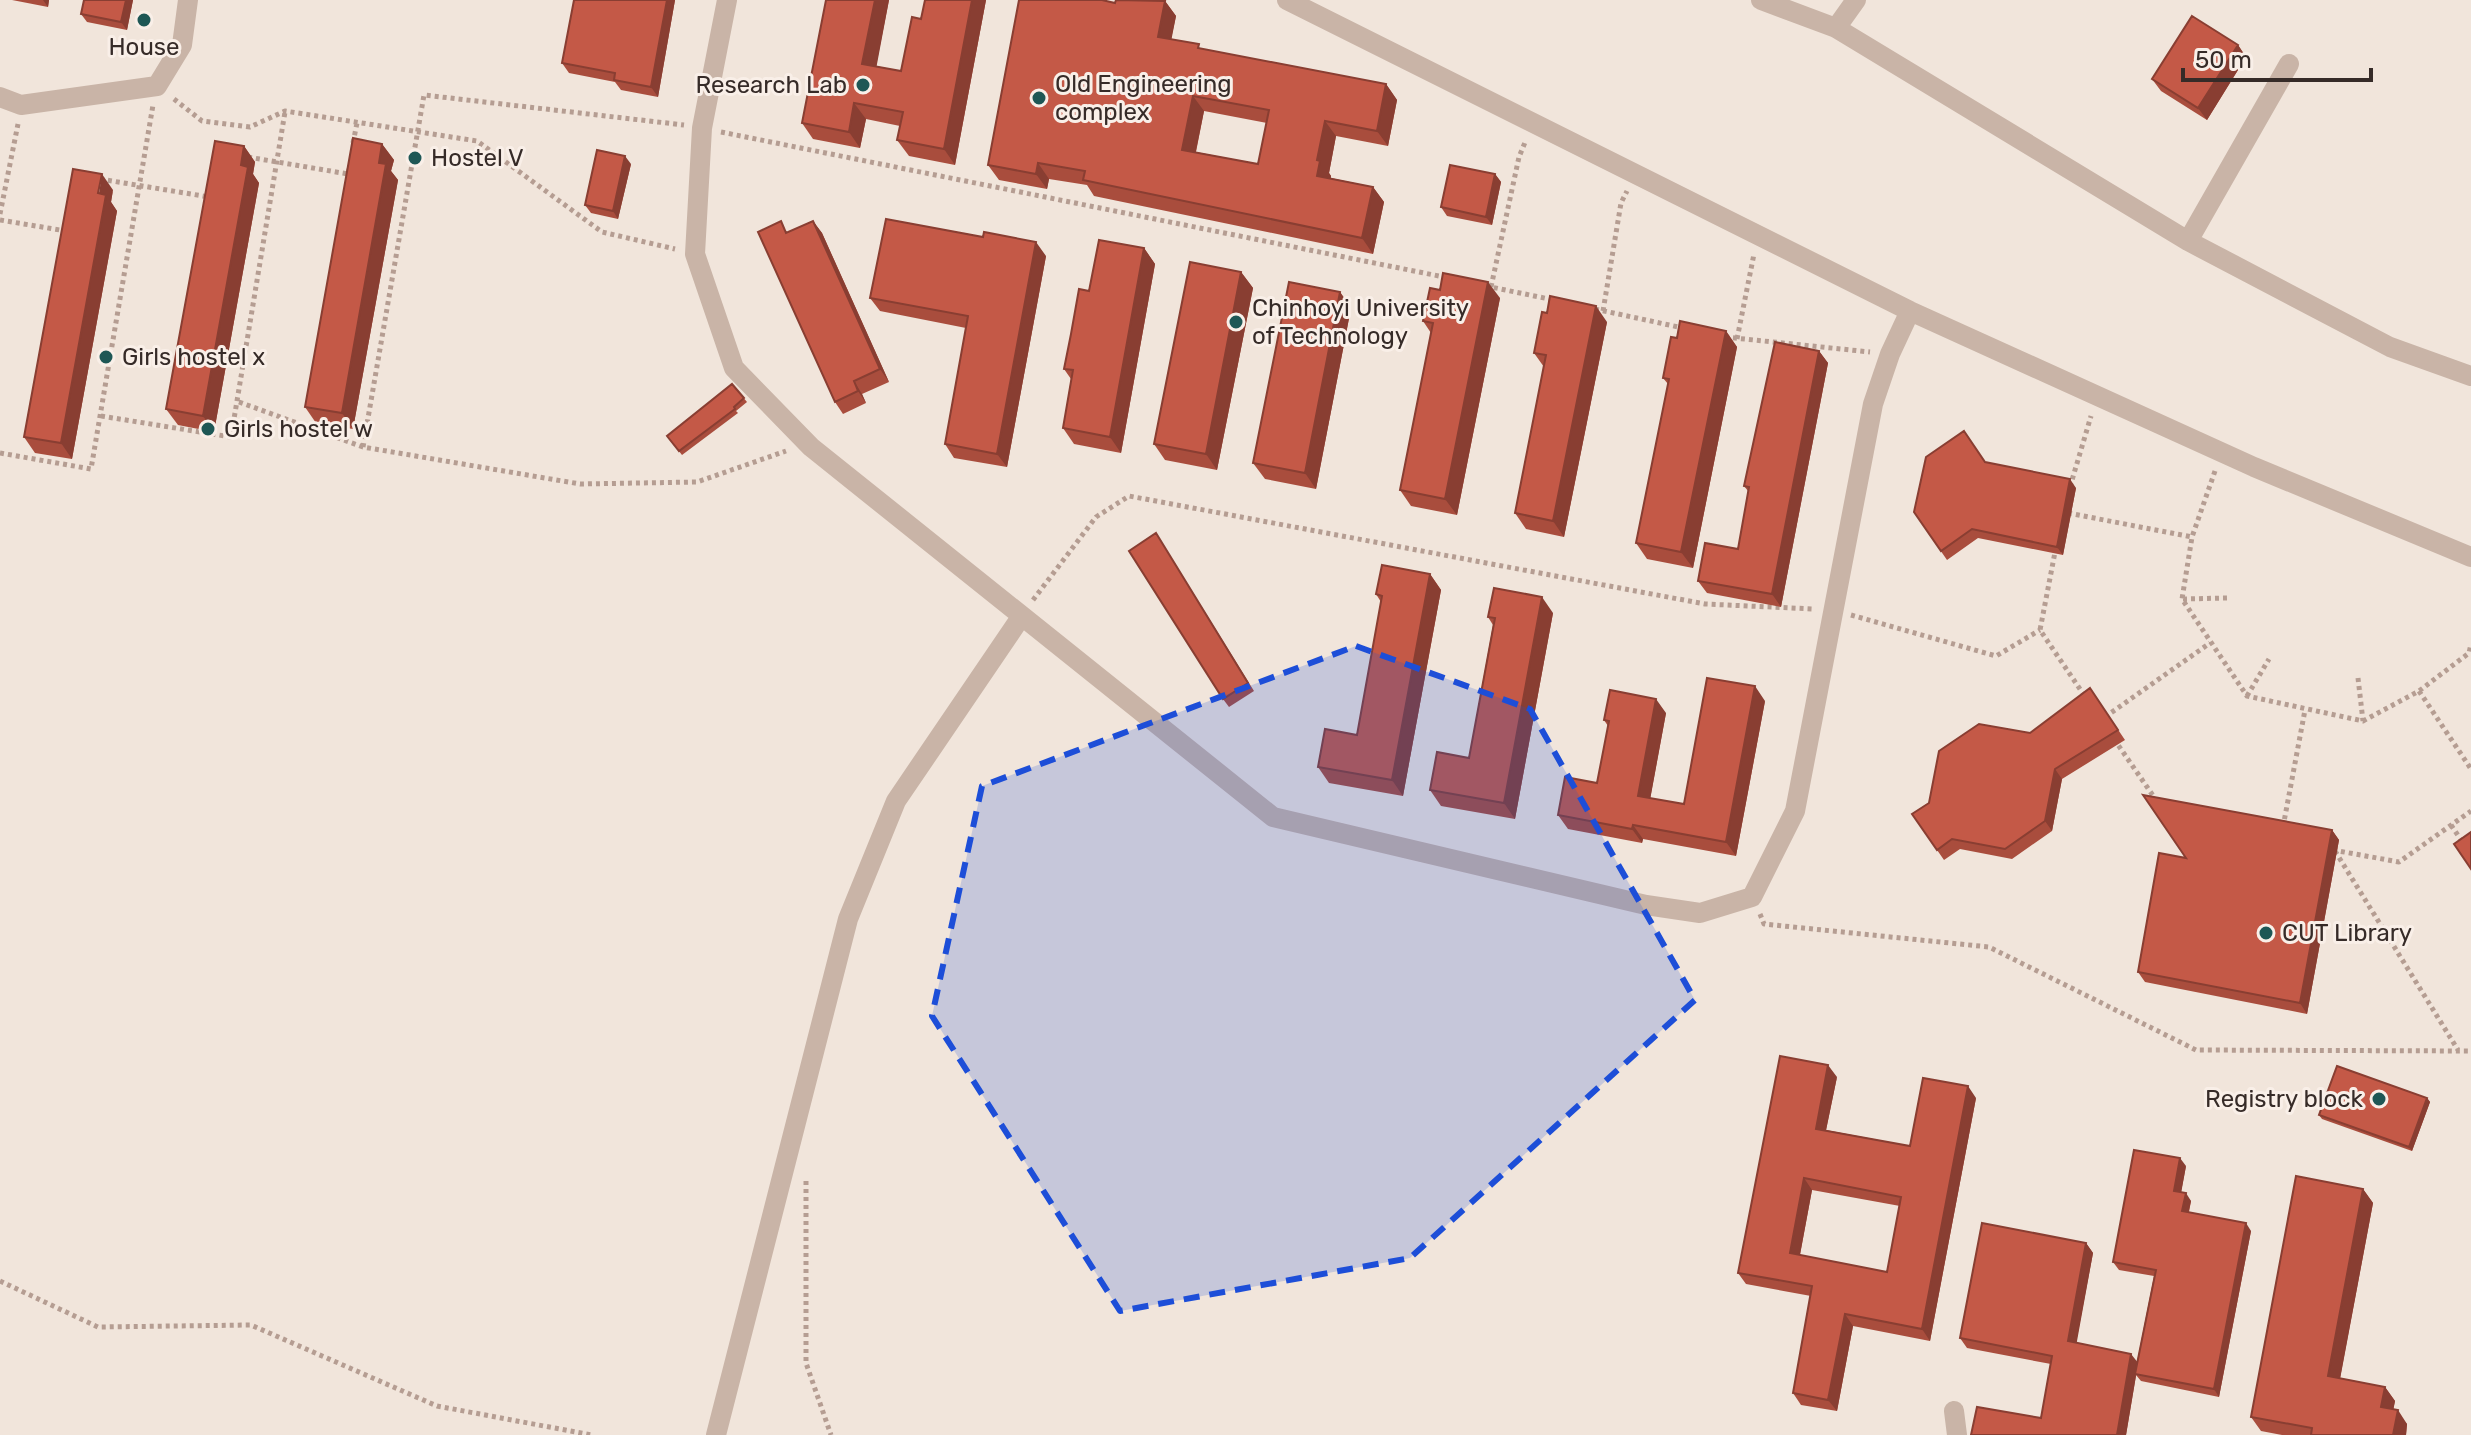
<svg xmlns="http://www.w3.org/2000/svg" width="2471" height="1435" viewBox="0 0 2471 1435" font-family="Rubik,sans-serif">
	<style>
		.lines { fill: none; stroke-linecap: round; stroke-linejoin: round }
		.path { stroke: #b59d92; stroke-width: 5; stroke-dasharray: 4 4; stroke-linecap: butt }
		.minor { stroke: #c9b4a7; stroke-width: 20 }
		.wall { fill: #a94d3d; fill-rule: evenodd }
		.shaded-wall { fill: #893e32 }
		.building { fill: #c45947; stroke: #893e32; stroke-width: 2; fill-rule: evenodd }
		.marked { fill: #1d4ed8; fill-opacity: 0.2; stroke: #1d4ed8; stroke-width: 6; stroke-dasharray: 16 10; stroke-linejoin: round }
		.poi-dot { fill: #1e5755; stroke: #f9efe8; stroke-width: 3 }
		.labels { text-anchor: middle; stroke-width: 6; stroke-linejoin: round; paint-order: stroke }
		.poi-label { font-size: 24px; fill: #362b28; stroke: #f9efe8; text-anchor: start }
	</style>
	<rect width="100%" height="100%" fill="#f1e5db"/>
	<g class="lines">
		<!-- path -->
		<path class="path" d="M 174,99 L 202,121 L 250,127 L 285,111 L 477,141 L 602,232 L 675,249
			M 721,132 L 1449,278
			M 353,143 L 357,123
			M 248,157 L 348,174 L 349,169
			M 100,179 L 209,197
			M 0,214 L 18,124
			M 0,220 L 66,231
			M 1486,286 L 1554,300
			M 1491,287 L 1519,157 L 1526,140
			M 1595,309 L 1683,328
			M 1603,311 L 1621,203 L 1627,191
			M 1725,337 L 1870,352
			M 1737,339 L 1754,254
			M 239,402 L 363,447 L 580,484 L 697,482 L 786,451
			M 101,416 L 231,437 L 285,112
			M 363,447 L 424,95 L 684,125
			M 0,453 L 91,469 L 153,105
			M 2215,471 L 2192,537 L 2182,599 L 2247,696 L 2363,721 L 2419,691 L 2469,653 L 2471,644
			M 2070,487 L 2091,416
			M 2068,513 L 2192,537
			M 2056,547 L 2040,630 L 2086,698
			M 2183,599 L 2227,598
			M 1033,600 L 1096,517 L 1129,496 L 1705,604 L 1814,609
			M 1851,615 L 1996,656 L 2040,630
			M 2358,678 L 2363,721
			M 2419,691 L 2471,769
			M 2247,696 L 2269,659
			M 2105,717 L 2210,643
			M 2114,739 L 2156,800
			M 2451,825 L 2471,855
			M 2283,827 L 2305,710
			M 2333,850 L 2399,862 L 2471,811
			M 2335,851 L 2458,1050
			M 1760,914 L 1764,924 L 1989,947 L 2196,1050 L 2471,1051
			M 806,1181 L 806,1363 L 831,1435
			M 0,1281 L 98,1327 L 251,1325 L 437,1406 L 592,1435"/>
		<!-- minor -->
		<path class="minor" d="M 727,0 L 702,128 L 695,254 L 734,368 L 811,447 L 1273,817 L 1646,905 L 1700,913 L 1752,897 L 1795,811 L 1873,404 L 1890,354 L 1910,311
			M 1287,0 L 1910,311 L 2254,467 L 2471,557
			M 1761,0 L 1836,28 L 2188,241 L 2390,347 L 2471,376
			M 1836,28 L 1856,0
			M 0,97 L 21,105 L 157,86 L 182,45 L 188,0
			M 2188,241 L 2289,64
			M 1954,1411 L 1957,1435
			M 716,1435 L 848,919 L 896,801 L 1021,617"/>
	</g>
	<!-- wall -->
	<path class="wall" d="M 12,0 L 49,0 L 48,7 Z
		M 84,0 L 133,0 L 127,30 L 87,22 L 81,14 Z
		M 574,0 L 675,0 L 658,97 L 621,90 L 615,82 L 569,73 L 562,63 Z
		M 826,0 L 889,0 L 876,66 L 901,71 L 921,19 L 925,0 L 986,0 L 955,165 L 909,156 L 897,140 L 900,126 L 866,119 L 860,148 L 813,139 L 802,123 Z
		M 1165,1 L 1176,16 L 1171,39 L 1203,49 L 1386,84 L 1397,100 L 1388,146 L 1336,136 L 1329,173 L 1331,176 L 1331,178 L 1373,187 L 1384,202 L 1373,254 L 1094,196 L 1087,185 L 1049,179 L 1047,189 L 999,180 L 988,165 L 1115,3 ZM 1204,111 L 1267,123 L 1258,164 L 1196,152 Z
		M 2238,45 L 2246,57 L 2207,120 L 2161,91 L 2152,79 Z
		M 382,144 L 394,160 L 391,171 L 398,180 L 353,429 L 316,423 L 305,407 Z
		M 244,146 L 255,162 L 253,174 L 259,183 L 214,432 L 178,425 L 166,409 Z
		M 631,164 L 618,219 L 591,213 L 585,205 Z
		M 1495,174 L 1501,182 L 1492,225 L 1447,216 L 1441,207 Z
		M 113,190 L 111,202 L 117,211 L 72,459 L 35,453 L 24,437 Z
		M 813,221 L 822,233 L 889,382 L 862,394 L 866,403 L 843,414 L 835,402 L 789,232 Z
		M 1144,248 L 1155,264 L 1121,453 L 1074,444 L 1063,428 L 1071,379 L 1064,369 L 1089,291 Z
		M 1046,256 L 1007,467 L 954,458 L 945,444 L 966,328 L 880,311 L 870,298 Z
		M 1241,272 L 1253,288 L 1217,470 L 1165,460 L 1154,444 Z
		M 1440,290 L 1500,298 L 1457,515 L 1411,506 L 1400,490 L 1431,333 L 1423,321 Z
		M 1340,292 L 1351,308 L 1316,489 L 1265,479 L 1253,463 Z
		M 1607,322 L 1564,537 L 1526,529 L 1515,513 L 1544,367 L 1534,353 Z
		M 1726,331 L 1737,347 L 1693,568 L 1647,559 L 1636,543 L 1668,384 L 1663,378 L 1677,338 Z
		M 1819,351 L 1828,363 L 1781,607 L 1707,593 L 1698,581 L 1738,549 L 1748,491 L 1744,486 Z
		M 732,384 L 747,402 L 736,411 L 738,413 L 682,455 L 667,436 Z
		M 1986,463 L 2076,488 L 2063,555 L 1978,538 L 1947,560 L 1914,512 Z
		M 1156,533 L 1254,691 L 1229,707 L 1223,699 Z
		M 1430,574 L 1441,590 L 1403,796 L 1329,783 L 1318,767 L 1357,735 L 1381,602 L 1376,594 Z
		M 1553,613 L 1515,819 L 1441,806 L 1430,790 L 1469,758 L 1493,625 L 1488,617 Z
		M 2090,688 L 2125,740 L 2062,779 L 2052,831 L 2012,859 L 1960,849 L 1944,860 L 1912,814 L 2030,733 Z
		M 1765,701 L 1736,856 L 1643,839 L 1642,843 L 1568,829 L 1558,815 L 1597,783 L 1608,726 L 1604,720 L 1666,713 L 1650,799 L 1684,804 Z
		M 2332,830 L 2339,840 L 2307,1014 L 2145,982 L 2138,972 L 2186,858 Z
		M 1837,1077 L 1826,1130 L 1910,1146 L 1976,1098 L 1930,1341 L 1853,1326 L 1837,1411 L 1801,1405 L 1793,1393 L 1811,1296 L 1746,1284 L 1738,1273 ZM 1812,1190 L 1900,1206 L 1887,1272 L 1800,1255 Z
		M 2427,1098 L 2430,1102 L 2412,1151 L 2322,1119 L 2319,1115 Z
		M 2186,1166 L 2181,1192 L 2191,1201 L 2189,1212 L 2251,1231 L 2219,1397 L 2141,1381 L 2136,1375 L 2126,1435 L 1971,1435 L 2041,1418 L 2051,1364 L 1967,1348 L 1960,1338 L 2086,1243 L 2093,1253 L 2076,1343 L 2137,1362 L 2154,1276 L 2119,1270 L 2113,1262 Z
		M 2363,1189 L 2373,1203 L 2340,1378 L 2385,1387 L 2395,1401 L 2393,1410 L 2407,1424 L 2406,1435 L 2282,1435 L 2261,1431 L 2251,1417 Z"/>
	<!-- shaded-wall -->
	<path class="shaded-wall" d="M 43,0 L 49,0 L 48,7 Z
		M 126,0 L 133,0 L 127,30 L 121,22 Z
		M 667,0 L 675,0 L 658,97 L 651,87 Z
		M 875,0 L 889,0 L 874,80 L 862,64 Z
		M 972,0 L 986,0 L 955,165 L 944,149 Z
		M 1165,1 L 1176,16 L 1169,52 L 1158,37 Z
		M 2238,45 L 2246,57 L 2207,120 L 2198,108 Z
		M 1386,84 L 1397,100 L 1388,146 L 1377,131 Z
		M 1193,96 L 1204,111 L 1193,165 L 1182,150 Z
		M 854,103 L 866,119 L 860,148 L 849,132 Z
		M 1325,121 L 1336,136 L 1329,173 L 1331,176 L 1328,191 L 1317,176 L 1317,160 Z
		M 382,144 L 394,160 L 391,171 L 398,180 L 353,429 L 342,413 Z
		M 244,146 L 255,162 L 253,174 L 259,183 L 214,432 L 203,416 Z
		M 625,156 L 631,164 L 618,219 L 613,211 Z
		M 1038,163 L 1049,179 L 1047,189 L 1036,174 Z
		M 102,174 L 113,190 L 111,202 L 117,211 L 72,459 L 61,443 Z
		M 1495,174 L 1501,182 L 1492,225 L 1486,217 Z
		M 1373,187 L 1384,202 L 1373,254 L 1362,238 Z
		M 813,221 L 822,233 L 889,382 L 880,369 Z
		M 1036,242 L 1046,256 L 1007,467 L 997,454 Z
		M 1144,248 L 1155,264 L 1121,453 L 1110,437 Z
		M 1241,272 L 1253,288 L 1217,470 L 1206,454 Z
		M 1488,282 L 1500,298 L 1457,515 L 1445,499 Z
		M 1340,292 L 1351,308 L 1316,489 L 1305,473 Z
		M 1596,306 L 1607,322 L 1564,537 L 1553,521 Z
		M 1726,331 L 1737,347 L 1693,568 L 1681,552 Z
		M 1819,351 L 1828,363 L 1781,607 L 1772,594 Z
		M 854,381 L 862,394 L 866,403 L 858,391 Z
		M 2070,479 L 2076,488 L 2063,555 L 2057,547 Z
		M 1430,574 L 1441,590 L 1403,796 L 1392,780 Z
		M 1542,597 L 1553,613 L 1515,819 L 1504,803 Z
		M 1755,686 L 1765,701 L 1736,856 L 1726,842 Z
		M 1656,699 L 1666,713 L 1648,811 L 1638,796 Z
		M 2055,769 L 2062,779 L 2052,831 L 2045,821 Z
		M 1633,825 L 1643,839 L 1642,843 L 1632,829 Z
		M 2332,830 L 2339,840 L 2307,1014 L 2300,1003 Z
		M 1828,1065 L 1837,1077 L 1824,1140 L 1816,1129 Z
		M 1968,1086 L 1976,1098 L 1930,1341 L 1922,1329 Z
		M 2427,1098 L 2430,1102 L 2412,1151 L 2409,1147 Z
		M 2180,1158 L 2186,1166 L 2180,1199 L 2174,1191 Z
		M 1804,1178 L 1812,1190 L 1798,1265 L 1790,1253 Z
		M 2363,1189 L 2373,1203 L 2338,1390 L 2328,1376 Z
		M 2186,1193 L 2191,1201 L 2187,1219 L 2182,1211 Z
		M 2246,1223 L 2251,1231 L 2219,1397 L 2214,1389 Z
		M 2086,1243 L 2093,1253 L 2075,1352 L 2068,1341 Z
		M 1845,1314 L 1853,1326 L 1837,1411 L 1828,1400 Z
		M 2131,1354 L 2139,1364 L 2135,1374 L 2136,1376 L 2126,1435 L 2117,1435 Z
		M 2385,1387 L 2395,1401 L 2391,1422 L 2381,1407 Z
		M 2398,1410 L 2407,1424 L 2406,1435 L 2393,1435 Z"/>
	<!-- building -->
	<path class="building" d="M 84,0 L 126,0 L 121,22 L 81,14 Z
		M 574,0 L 667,0 L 651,87 L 614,80 L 615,73 L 562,63 Z
		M 826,0 L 875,0 L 862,64 L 901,71 L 912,17 L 921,19 L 925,0 L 972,0 L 944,149 L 897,140 L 903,112 L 854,103 L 849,132 L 802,123 Z
		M 1019,0 L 1102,0 L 1115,3 L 1116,0 L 1165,1 L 1158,37 L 1199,44 L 1198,48 L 1386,84 L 1377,131 L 1325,121 L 1317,160 L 1320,161 L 1317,176 L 1373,187 L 1362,238 L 1083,180 L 1085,171 L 1038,163 L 1036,174 L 988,165 ZM 1193,96 L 1269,110 L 1258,164 L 1182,150 Z
		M 2192,16 L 2238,45 L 2198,108 L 2152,79 Z
		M 353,138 L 382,144 L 379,163 L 386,164 L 342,413 L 305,407 Z
		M 215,141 L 244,146 L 241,165 L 248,167 L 203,416 L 166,409 Z
		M 597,150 L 625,156 L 613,211 L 585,205 Z
		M 1450,165 L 1495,174 L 1486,217 L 1441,207 Z
		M 73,169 L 102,174 L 98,193 L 106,195 L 61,443 L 24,437 Z
		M 886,219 L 983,237 L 984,232 L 1036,242 L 997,454 L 945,444 L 968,316 L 870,298 Z
		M 781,221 L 786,233 L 813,221 L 880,369 L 854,381 L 858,391 L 835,402 L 758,232 Z
		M 1099,240 L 1144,248 L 1110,437 L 1063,428 L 1073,370 L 1064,369 L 1071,334 L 1079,289 L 1089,291 Z
		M 1190,262 L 1241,272 L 1206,454 L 1154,444 Z
		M 1443,273 L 1488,282 L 1445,499 L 1400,490 L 1433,323 L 1423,321 L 1430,288 L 1440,290 Z
		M 1289,282 L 1340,292 L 1305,473 L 1253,463 Z
		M 1550,296 L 1596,306 L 1553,521 L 1515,513 L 1546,355 L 1534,353 L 1542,312 L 1547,313 Z
		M 1680,321 L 1726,331 L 1681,552 L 1636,543 L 1669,379 L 1663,378 L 1671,337 L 1677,338 Z
		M 1775,342 L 1819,351 L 1772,594 L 1698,581 L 1705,543 L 1738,549 L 1749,487 L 1744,486 Z
		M 732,384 L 744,398 L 734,407 L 735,409 L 679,451 L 667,436 Z
		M 1964,431 L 1985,462 L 2070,479 L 2057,547 L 1972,529 L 1941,551 L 1914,512 L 1926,457 Z
		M 1156,533 L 1248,683 L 1223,699 L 1129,551 Z
		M 1382,565 L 1430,574 L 1392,780 L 1318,767 L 1325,729 L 1357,735 L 1382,596 L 1376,594 Z
		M 1494,588 L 1542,597 L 1504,803 L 1430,790 L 1437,752 L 1469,758 L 1495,618 L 1488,617 Z
		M 1707,678 L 1755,686 L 1726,842 L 1633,825 L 1632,829 L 1558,815 L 1565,777 L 1597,783 L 1609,721 L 1604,720 L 1610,690 L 1656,699 L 1638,796 L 1684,804 Z
		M 2090,688 L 2118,730 L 2055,769 L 2045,821 L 2005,849 L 1952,839 L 1937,850 L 1912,814 L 1929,803 L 1939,751 L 1979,724 L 2030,733 Z
		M 2143,795 L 2332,830 L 2300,1003 L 2138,972 L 2159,853 L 2186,858 Z
		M 2471,832 L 2471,869 L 2454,844 Z
		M 1780,1056 L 1828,1065 L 1816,1129 L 1910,1146 L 1923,1078 L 1968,1086 L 1922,1329 L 1845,1314 L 1828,1400 L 1793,1393 L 1812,1286 L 1738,1273 ZM 1804,1178 L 1901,1197 L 1887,1272 L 1790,1253 Z
		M 2337,1066 L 2427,1098 L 2409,1147 L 2319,1115 Z
		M 2134,1150 L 2180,1158 L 2174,1191 L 2186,1193 L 2182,1211 L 2246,1223 L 2214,1389 L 2135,1374 L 2156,1270 L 2113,1262 Z
		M 2296,1176 L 2363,1189 L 2328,1376 L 2385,1387 L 2381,1407 L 2398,1410 L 2393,1435 L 2311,1435 L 2312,1428 L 2251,1417 Z
		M 1982,1223 L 2086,1243 L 2068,1341 L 2131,1354 L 2117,1435 L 1971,1435 L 1977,1407 L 2041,1418 L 2052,1356 L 1960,1338 Z"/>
	<!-- marked area -->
	<path class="marked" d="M 1356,646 L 1530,709 L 1695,1000 L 1410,1258 L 1120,1311 L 932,1016 L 982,786 Z"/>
	<!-- markers -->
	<g class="poi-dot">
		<circle cx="144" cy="20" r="8"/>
		<circle cx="863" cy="85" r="8"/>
		<circle cx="1039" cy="98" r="8"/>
		<circle cx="415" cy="158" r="8"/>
		<circle cx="1236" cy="322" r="8"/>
		<circle cx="106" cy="357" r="8"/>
		<circle cx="208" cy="429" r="8"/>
		<circle cx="2266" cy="933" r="8"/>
		<circle cx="2379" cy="1099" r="8"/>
	</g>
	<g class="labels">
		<!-- poi labels -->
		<g class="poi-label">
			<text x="144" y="55" text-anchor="middle">House</text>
			<text x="1055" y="92">Old Engineering<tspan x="1055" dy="28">complex</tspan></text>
			<text x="847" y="93" text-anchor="end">Research Lab</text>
			<text x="431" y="166">Hostel V</text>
			<text x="1252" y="316">Chinhoyi University<tspan x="1252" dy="28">of Technology</tspan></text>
			<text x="122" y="365">Girls hostel x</text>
			<text x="224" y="437">Girls hostel w</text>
			<text x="2282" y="941">CUT Library</text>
			<text x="2363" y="1107" text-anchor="end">Registry block</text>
		</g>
	</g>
	<!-- scale -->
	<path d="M2183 68v12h188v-12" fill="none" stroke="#362b28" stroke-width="4"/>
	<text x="2195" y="68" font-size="24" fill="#362b28" stroke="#f9efe8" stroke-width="6" paint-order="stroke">50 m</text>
</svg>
